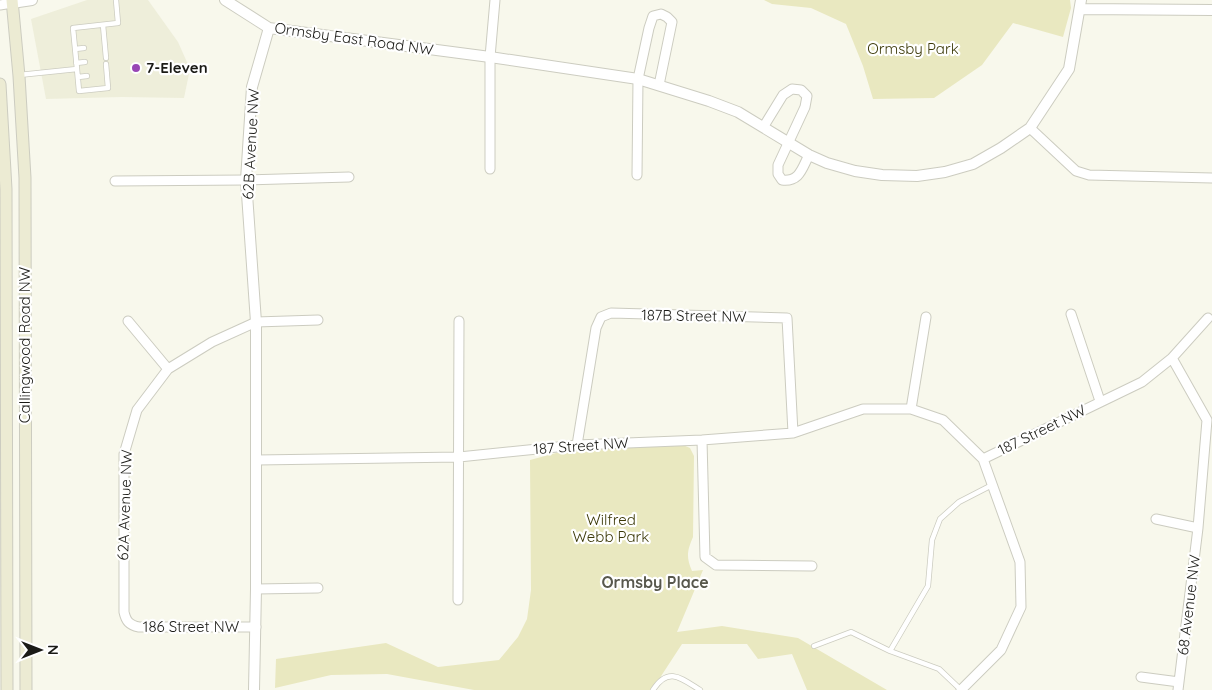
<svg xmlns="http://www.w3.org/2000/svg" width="1212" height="690" viewBox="0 0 1212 690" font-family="Quicksand,sans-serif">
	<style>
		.built { fill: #eeeeda }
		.green { fill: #e9e8c0 }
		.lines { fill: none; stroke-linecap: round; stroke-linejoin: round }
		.service-casing { stroke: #ccccc0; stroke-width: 6 }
		.minor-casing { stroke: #ccccc0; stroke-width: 11 }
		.tertiary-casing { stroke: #ccccc0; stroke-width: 12 }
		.secondary-casing { stroke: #ccccc0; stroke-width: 13 }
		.service { stroke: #fff; stroke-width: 4.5 }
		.minor { stroke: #fff; stroke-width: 9 }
		.tertiary { stroke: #fff; stroke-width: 10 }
		.secondary { stroke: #ecebd3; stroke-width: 11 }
		.poi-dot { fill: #9846b5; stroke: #fff; stroke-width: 2 }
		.labels { text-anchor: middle; stroke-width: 4.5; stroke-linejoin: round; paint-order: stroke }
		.street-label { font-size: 15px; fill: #1a1a16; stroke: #fff }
		.park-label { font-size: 15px; fill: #3b3807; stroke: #fff }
		.poi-label { font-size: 15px; font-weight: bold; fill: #1a1a16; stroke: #fff; text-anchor: start }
		.neighbourhood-label { font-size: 16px; font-weight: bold; fill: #58584d; stroke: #fff }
	</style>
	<rect width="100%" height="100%" fill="#f8f8ec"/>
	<!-- built -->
	<path class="built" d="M 87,0 L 148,0 L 178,42 L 190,69 L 184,98 L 122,97 L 46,99 L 31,19 Z"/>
	<!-- green -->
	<path class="green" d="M 764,0 L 1070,0 L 1071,8 L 1063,37 L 1013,23 L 982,65 L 934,98 L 873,99 L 863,66 L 846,24 L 811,8 L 772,4 Z
		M 683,445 L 690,448 L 694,456 L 693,537 C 687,551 686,557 692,571 L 703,570 L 677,632 L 722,626 L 798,638 L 887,690 L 807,690 L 792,654 L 758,659 L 747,644 L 682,644 L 652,690 L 474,690 L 387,674 L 331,675 L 275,688 L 276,659 L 386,643 L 438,667 L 499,660 L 518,637 L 527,619 L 531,590 L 530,460 L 560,452 L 605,447 Z"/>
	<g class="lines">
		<!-- service casing -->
		<g class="service-casing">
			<path id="service" d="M 103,25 L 106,58
				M 75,49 L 84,48
				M 76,63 L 85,62
				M 77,69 L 79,91 L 108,88 L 106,64
				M 19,75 L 77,69 L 73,28 L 118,23 L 116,0
				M 78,77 L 87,76
				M 814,646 L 851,632 L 890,651
				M 653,690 C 668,666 681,678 700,690
				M 961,690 L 939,669 L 890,651 L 928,586 L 932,540 L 940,519 L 959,502 L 992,485"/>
		</g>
		<!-- minor casing -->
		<g class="minor-casing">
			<path id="minor" d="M 0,5 L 12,3
				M 764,126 L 783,95 L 792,89 L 801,90 L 807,96 L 805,107 L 778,165 L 778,174 L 782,180 C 800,182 802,168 809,155
				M 1030,128 L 1076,171 L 1089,175 L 1212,178
				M 490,169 L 490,57 L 495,0
				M 637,175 L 638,79 L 649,28 L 653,16 L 661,14 L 667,17 L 672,22 L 659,85
				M 115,181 L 246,180 L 349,177
				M 1071,314 L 1100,401
				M 128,321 L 168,369
				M 1172,358 L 1207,420 L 1198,528 L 1178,690
				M 911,409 L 926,317
				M 702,440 L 705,557 L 716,565 L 812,566
				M 577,445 L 596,328 L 601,317 L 611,313 L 787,318 L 793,433
				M 983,459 L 1142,382 L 1172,358 L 1208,318
				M 257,460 L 459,457 L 577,445 L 702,440 L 793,433 L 863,409 L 911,409 L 943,420 L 983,459 L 1020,562 L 1021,607 L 1001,650 L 961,690
				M 1156,519 L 1198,528
				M 256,589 L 318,588
				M 458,600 L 459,321
				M 256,627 L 139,627 C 129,625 126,621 124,612 L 124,454 L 137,410 L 168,369 L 212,342 L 256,322 L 318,320
				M 1141,677 L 1179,682"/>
		</g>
		<!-- tertiary casing -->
		<g class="tertiary-casing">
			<path id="tertiary" d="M 225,0 L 269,28 L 490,57 L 638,79 L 709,101 L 738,112 L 809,155 L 827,163 L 855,171 L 882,175 L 917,176 L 945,172 L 973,164 L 1001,148 L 1030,128 L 1069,69 L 1081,0
				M 12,3 L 32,0
				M 1080,9 L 1212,10
				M 254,690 L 256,589 L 256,322 L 246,180 L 252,87 L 269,28"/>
		</g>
		<!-- secondary casing -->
		<g class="secondary-casing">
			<path id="secondary" d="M 12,0 L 19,76 L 25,178 L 26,690
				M 0,84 L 6,189 L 7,690"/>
		</g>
		<!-- service -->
		<use href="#service" class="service"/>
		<!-- minor -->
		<use href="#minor" class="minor"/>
		<!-- tertiary -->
		<use href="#tertiary" class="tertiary"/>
		<!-- secondary -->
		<use href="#secondary" class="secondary"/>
	</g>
	<!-- markers -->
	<circle class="poi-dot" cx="136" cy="68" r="5"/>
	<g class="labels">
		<!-- street labels -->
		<g class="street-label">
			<text transform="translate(354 39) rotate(8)" y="5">Ormsby East Road NW</text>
			<text transform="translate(251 144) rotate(-87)" y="5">62B Avenue NW</text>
			<text transform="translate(694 316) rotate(1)" y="5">187B Street NW</text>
			<text transform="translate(25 345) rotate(-90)" y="5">Callingwood Road NW</text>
			<text transform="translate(1042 430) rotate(-26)" y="5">187 Street NW</text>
			<text transform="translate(581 446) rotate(-4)" y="5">187 Street NW</text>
			<text transform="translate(125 505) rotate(-88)" y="5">62A Avenue NW</text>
			<text transform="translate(1189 605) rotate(-83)" y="5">68 Avenue NW</text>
			<text x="191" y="632">186 Street NW</text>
		</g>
		<!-- park labels -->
		<g class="park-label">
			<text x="913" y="54">Ormsby Park</text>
			<text x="611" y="525">Wilfred<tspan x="611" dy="17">Webb Park</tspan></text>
		</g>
		<!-- poi labels -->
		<g class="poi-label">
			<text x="146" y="73">7-Eleven</text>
		</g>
		<!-- neighbourhood labels -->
		<g class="neighbourhood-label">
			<text x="655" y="588">Ormsby Place</text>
		</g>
	</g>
	<!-- north arrow -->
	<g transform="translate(40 650) rotate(90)" stroke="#ffffff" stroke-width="4" paint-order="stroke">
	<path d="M0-4L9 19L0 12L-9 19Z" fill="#1a1a16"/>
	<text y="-8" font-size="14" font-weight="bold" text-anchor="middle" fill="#1a1a16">N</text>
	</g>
</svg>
